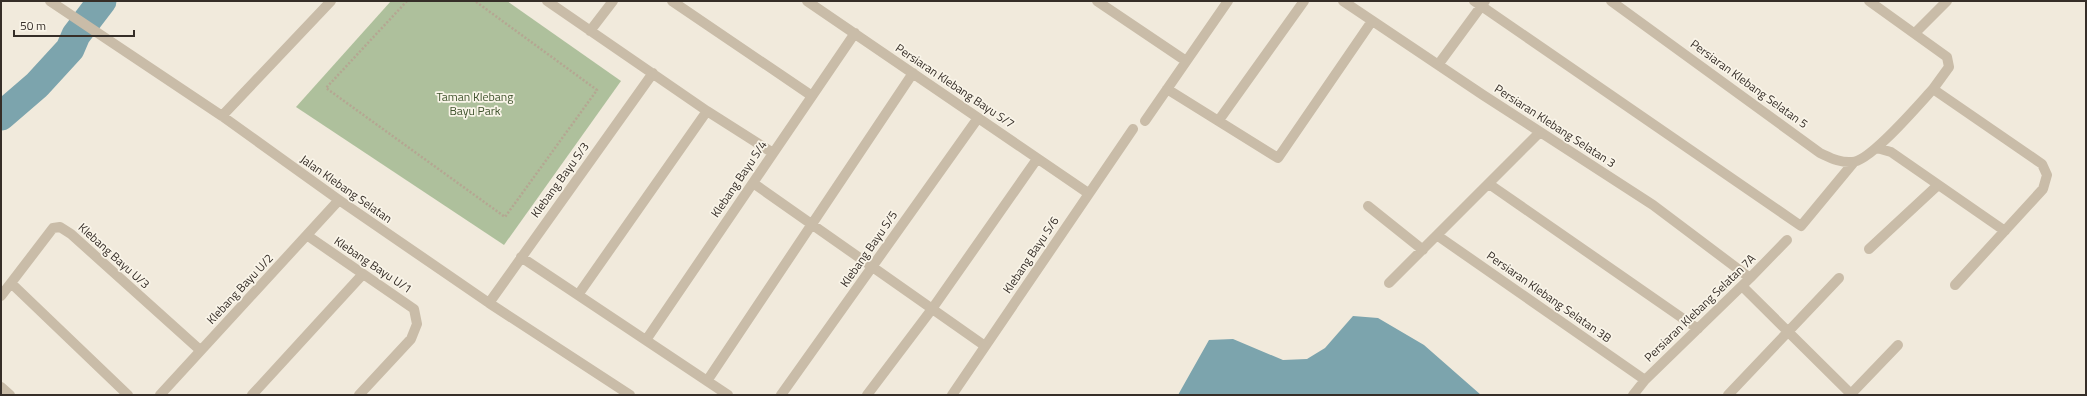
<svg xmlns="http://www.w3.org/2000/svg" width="2087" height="396" viewBox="0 0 2087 396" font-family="'Titillium Web',sans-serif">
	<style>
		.green { fill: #aec09c }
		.water { fill: #7ca4ad }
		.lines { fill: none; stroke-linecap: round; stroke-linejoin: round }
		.river { stroke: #7ca4ad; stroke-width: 29 }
		.path { stroke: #b5a692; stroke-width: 2.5; stroke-dasharray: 2 2; stroke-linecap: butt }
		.minor { stroke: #c9bca8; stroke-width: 10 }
		.labels { text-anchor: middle; stroke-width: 3.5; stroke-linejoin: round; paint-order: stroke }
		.street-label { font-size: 12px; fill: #362e28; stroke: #f9f4e8 }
		.park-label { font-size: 12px; fill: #3f532d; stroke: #f9f4e8 }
	</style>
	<rect width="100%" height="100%" fill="#f1eadc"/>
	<!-- green -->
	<path class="green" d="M 391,1 L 507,1 L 621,81 L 504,245 L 296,107 Z"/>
	<!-- water -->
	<path class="water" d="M 1353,316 L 1378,318 L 1424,345 L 1481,395 L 1178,395 L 1209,340 L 1233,339 L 1283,360 L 1307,359 L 1325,348 Z"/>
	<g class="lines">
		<!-- river -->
		<path class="river" d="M 1,116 L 37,85 L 70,49 L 76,35 L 102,1"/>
		<!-- path -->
		<path class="path" d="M 407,1 L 326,88 L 505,217 L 597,90 L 475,1"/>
		<!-- minor -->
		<path class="minor" d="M 50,1 L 222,116 L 339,200 L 489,303 L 630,395
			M 547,1 L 707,111 L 773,153
			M 672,1 L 812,96
			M 807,1 L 1088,193
			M 1097,1 L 1186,61
			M 1343,1 L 1483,95 L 1653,205 L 1750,278
			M 1474,1 L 1801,226 L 1854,162
			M 1611,1 L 1820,153 C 1831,158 1840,163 1852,162 C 1870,162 1919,104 1933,89 L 2042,164 L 2047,175 L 2043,189 L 1955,285
			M 1869,1 L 1947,57 L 1949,67 L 1933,89
			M 590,31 L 613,1
			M 1915,33 L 1947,1
			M 1438,65 L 1485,1
			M 1167,89 L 1278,158 L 1372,21
			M 222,116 L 331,1
			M 1219,120 L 1304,1
			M 1145,121 L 1228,1
			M 1877,148 L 1891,152 L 2005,231
			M 753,183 L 985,346
			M 1489,184 L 1698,329
			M 1368,206 L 1423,250
			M 308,236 L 414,309 L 417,324 L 411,339 L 359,395
			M 1438,236 L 1645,380
			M 1869,249 L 1938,185
			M 521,257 L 728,395
			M 11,283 L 128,395
			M 1389,283 L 1540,132
			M 1742,286 L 1851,394
			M 578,295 L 707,111
			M 1,296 L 53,228 L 60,227 L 71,234 L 200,350
			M 489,303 L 653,73
			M 646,340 L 855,33
			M 707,381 L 913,73
			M 1,387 L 10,395
			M 160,395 L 339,200
			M 252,395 L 363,274
			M 781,395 L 978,118
			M 867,395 L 932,309 L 1037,159
			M 952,395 L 1133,129
			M 1633,395 L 1645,380 L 1750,278 L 1787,240
			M 1728,395 L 1839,278
			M 1850,395 L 1898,345"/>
	</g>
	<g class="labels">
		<!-- street labels -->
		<g class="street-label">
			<text transform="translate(1749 84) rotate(36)" y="4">Persiaran Klebang Selatan 5</text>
			<text transform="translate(955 86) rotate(34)" y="4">Persiaran Klebang Bayu S/7</text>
			<text transform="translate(1555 126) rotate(33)" y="4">Persiaran Klebang Selatan 3</text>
			<text transform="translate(739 179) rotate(-56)" y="4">Klebang Bayu S/4</text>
			<text transform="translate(560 180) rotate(-54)" y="4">Klebang Bayu S/3</text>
			<text transform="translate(346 189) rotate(35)" y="4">Jalan Klebang Selatan</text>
			<text transform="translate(869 249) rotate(-55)" y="4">Klebang Bayu S/5</text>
			<text transform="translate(1031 255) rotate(-56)" y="4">Klebang Bayu S/6</text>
			<text transform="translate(114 256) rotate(42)" y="4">Klebang Bayu U/3</text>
			<text transform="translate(373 265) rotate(34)" y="4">Klebang Bayu U/1</text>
			<text transform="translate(240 289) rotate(-47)" y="4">Klebang Bayu U/2</text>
			<text transform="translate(1549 297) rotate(35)" y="4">Persiaran Klebang Selatan 3B</text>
			<text transform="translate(1700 308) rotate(-44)" y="4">Persiaran Klebang Selatan 7A</text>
		</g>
		<!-- park labels -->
		<g class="park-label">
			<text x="475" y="101">Taman Klebang<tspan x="475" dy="14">Bayu Park</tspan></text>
		</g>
	</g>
	<!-- border -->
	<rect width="2087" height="396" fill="none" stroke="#362e28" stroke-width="4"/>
	<!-- scale -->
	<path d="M14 30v6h120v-6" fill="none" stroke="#362e28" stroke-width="2"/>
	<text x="20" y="30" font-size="12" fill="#362e28" stroke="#f9f4e8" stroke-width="3" paint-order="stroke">50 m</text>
</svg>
